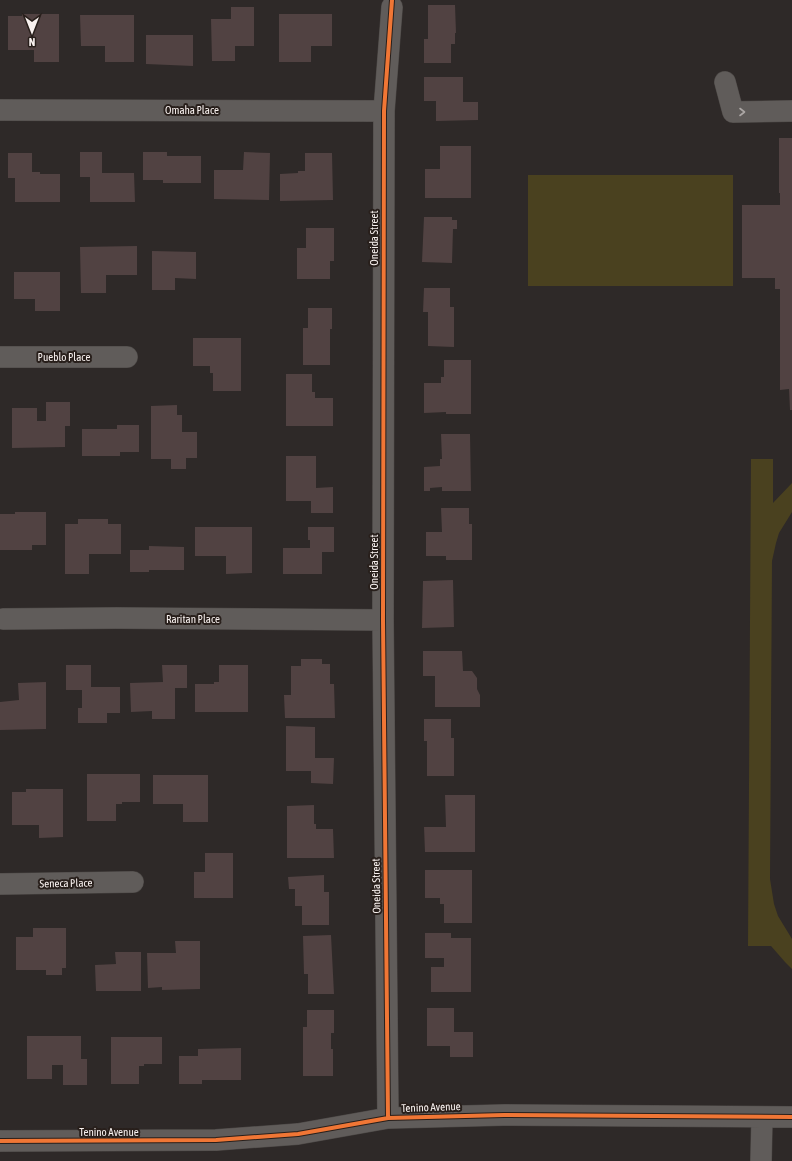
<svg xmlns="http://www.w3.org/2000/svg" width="792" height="1161" viewBox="0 0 792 1161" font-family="'Asap Condensed',sans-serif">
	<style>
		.green { fill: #4a411f }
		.building { fill: #514242 }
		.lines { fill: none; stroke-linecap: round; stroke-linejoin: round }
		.minor-casing { stroke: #4c4846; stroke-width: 22 }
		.minor { stroke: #605c5a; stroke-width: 21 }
		.cycleway-casing { stroke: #281f1b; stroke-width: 6 }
		.cycleway { stroke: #f07635; stroke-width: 4 }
		.oneway { stroke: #aca7a5 }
		.labels { text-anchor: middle; stroke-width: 4; stroke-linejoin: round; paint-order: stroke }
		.street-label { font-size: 11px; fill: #f9f2f0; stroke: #281f1b }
	</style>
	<rect width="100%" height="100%" fill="#2e2928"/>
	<!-- green -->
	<path class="green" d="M 528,175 L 733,175 L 733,286 L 528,286 Z
		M 751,459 L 773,459 L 773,503 L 792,483 L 792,512 L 779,533 L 776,543 L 772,561 L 770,879 L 774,904 L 778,916 L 792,939 L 792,969 L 785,962 L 771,946 L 748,946 Z"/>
	<!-- building -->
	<path class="building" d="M 428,5 L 455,5 L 456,33 L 455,33 L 455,44 L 451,44 L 451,63 L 424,63 L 424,39 L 428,39 Z
		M 231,7 L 254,7 L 254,46 L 235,46 L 235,61 L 212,61 L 211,19 L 231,19 Z
		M 22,14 L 59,14 L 59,62 L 34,62 L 34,50 L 8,50 L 8,16 L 22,16 Z
		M 279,14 L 332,14 L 332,46 L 311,46 L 311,62 L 279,62 Z
		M 80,15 L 134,15 L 134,62 L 105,62 L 105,46 L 81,46 Z
		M 146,35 L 193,35 L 193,66 L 146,64 Z
		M 424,77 L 463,77 L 463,102 L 478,102 L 478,120 L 436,121 L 436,101 L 424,101 Z
		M 779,138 L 792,138 L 792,410 L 790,410 L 789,389 L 780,390 L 780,289 L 775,289 L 775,278 L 742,278 L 742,205 L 780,205 L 780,193 L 779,193 Z
		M 440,146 L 471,146 L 471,198 L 425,198 L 425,169 L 440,169 Z
		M 80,152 L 102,152 L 102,173 L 134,173 L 135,202 L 90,202 L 90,177 L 80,177 Z
		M 143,152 L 167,152 L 167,156 L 201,156 L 201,183 L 163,183 L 163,180 L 143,180 Z
		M 244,152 L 270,153 L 269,200 L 214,199 L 214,170 L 243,170 Z
		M 8,153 L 32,153 L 32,172 L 40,172 L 40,174 L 60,174 L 60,202 L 15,202 L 15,178 L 8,178 Z
		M 305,153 L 332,153 L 333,200 L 280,201 L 280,174 L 298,173 L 298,171 L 305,171 Z
		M 424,217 L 452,217 L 452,220 L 457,220 L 457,229 L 453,229 L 452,263 L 422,262 Z
		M 306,228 L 334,228 L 334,261 L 330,261 L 330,279 L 297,279 L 297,248 L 306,248 Z
		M 137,246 L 137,275 L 106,275 L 106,293 L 81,293 L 80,247 Z
		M 152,251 L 196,252 L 196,279 L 175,278 L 175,290 L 152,290 Z
		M 14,272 L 60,272 L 60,311 L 35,311 L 35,299 L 14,299 Z
		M 424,288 L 450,288 L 450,307 L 454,307 L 454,347 L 428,346 L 428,312 L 423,312 Z
		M 308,308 L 332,308 L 332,329 L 330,329 L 330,365 L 303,365 L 303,328 L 308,328 Z
		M 193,338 L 241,338 L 241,391 L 213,391 L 213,373 L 210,373 L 210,366 L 193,366 Z
		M 444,360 L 471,360 L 471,414 L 446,414 L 446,412 L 424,413 L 424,383 L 441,383 L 441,377 L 444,377 Z
		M 286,374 L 312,374 L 312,392 L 315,392 L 315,398 L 333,398 L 333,426 L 286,426 Z
		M 46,402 L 70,402 L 70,426 L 65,426 L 65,447 L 12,448 L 12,408 L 37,408 L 37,421 L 46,421 Z
		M 177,405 L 177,415 L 182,415 L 182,432 L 197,432 L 197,458 L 186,458 L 186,469 L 171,469 L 171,459 L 151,459 L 151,406 Z
		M 117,425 L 139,425 L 139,452 L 120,452 L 120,456 L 82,456 L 82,429 L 117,429 Z
		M 441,434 L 470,434 L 471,491 L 442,491 L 442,487 L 430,488 L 430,491 L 424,491 L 424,467 L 440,466 L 440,459 L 442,459 Z
		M 286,456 L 316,456 L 316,488 L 333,487 L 333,513 L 311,513 L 311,501 L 286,501 Z
		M 441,508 L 469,508 L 469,524 L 472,524 L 472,560 L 446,560 L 446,556 L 426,556 L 426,532 L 442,532 Z
		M 15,512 L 46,512 L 46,545 L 32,545 L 32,550 L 0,550 L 0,514 L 15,514 Z
		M 78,519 L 108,519 L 108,524 L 121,524 L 121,554 L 89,554 L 89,574 L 65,574 L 65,524 L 78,524 Z
		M 195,527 L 252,527 L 252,573 L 226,574 L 226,556 L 195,556 Z
		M 308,527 L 334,527 L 334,552 L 322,552 L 322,574 L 283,574 L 283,548 L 310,548 L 310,540 L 308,540 Z
		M 149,546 L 184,547 L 184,570 L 149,570 L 149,572 L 130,572 L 130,550 L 149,550 Z
		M 453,580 L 454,627 L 422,628 L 423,581 Z
		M 423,651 L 462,651 L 463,671 L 472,671 L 477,678 L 477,689 L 480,695 L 480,707 L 435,707 L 435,676 L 423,676 Z
		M 301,659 L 322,659 L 322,664 L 330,664 L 330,684 L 334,684 L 335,718 L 285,718 L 284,695 L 291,695 L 291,666 L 301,666 Z
		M 66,665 L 91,665 L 91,687 L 120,687 L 120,713 L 107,713 L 107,723 L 78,723 L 78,708 L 82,708 L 82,690 L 66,690 Z
		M 162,665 L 187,665 L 187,688 L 175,688 L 175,719 L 152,719 L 152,711 L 131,712 L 130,683 L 163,682 Z
		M 219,665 L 248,665 L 248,712 L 195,712 L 195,684 L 214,684 L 214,682 L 219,682 Z
		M 46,682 L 46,729 L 0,730 L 0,702 L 19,700 L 18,683 Z
		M 424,719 L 451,719 L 451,738 L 454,738 L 454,776 L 427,776 L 427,741 L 424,741 Z
		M 286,726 L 315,727 L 315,758 L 334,758 L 333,784 L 311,783 L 311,771 L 286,771 Z
		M 87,774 L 140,774 L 140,802 L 122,802 L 122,804 L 116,804 L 116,821 L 87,821 Z
		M 153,775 L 208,775 L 208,822 L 183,822 L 183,804 L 153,804 Z
		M 26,789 L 63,789 L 63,837 L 39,838 L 39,825 L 12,825 L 12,792 L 26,792 Z
		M 445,795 L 475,795 L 475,852 L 425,852 L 424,827 L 446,827 Z
		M 314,805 L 314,824 L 316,824 L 316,829 L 333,829 L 334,858 L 287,858 L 287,806 Z
		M 205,853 L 233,853 L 233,898 L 194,898 L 194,872 L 205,872 Z
		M 425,870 L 472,870 L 472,923 L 444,923 L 444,904 L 440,904 L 440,898 L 425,898 Z
		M 324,875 L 324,892 L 329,892 L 329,925 L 302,925 L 302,906 L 295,906 L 295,889 L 289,889 L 288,877 Z
		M 33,928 L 66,928 L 66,968 L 62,968 L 62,975 L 46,975 L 46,970 L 16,970 L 16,937 L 33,937 Z
		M 425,933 L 451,933 L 451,938 L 471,938 L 471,992 L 431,992 L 431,967 L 444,967 L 444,958 L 425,958 Z
		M 331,935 L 334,994 L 308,994 L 308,974 L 304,974 L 303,936 Z
		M 175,941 L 200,941 L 200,989 L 162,990 L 162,987 L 148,988 L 147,953 L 176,953 Z
		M 115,952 L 141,952 L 141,991 L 96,991 L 95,965 L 116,964 Z
		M 427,1008 L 454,1008 L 454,1032 L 473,1032 L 473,1057 L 450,1057 L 450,1046 L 427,1046 Z
		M 307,1010 L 334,1010 L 334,1033 L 331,1033 L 331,1049 L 333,1049 L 333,1076 L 303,1076 L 303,1027 L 307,1027 Z
		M 27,1036 L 81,1036 L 81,1059 L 87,1059 L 87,1085 L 63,1085 L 63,1065 L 52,1065 L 52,1079 L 27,1079 Z
		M 111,1037 L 162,1037 L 162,1064 L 144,1064 L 144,1066 L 139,1066 L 139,1084 L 111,1084 Z
		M 241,1048 L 241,1080 L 202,1080 L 202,1084 L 179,1084 L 179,1056 L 198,1056 L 198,1049 Z"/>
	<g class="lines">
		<!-- minor casing -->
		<g class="minor-casing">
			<path id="minor" d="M 725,82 L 733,112 L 792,111
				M 0,110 L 384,111
				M 0,357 L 127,357
				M 3,619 L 117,618 L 383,620
				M 0,884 L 133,882
				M 388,1118 L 383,620 L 384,111 L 392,7
				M 0,1141 L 216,1140 L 298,1134 L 388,1118 L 504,1115 L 792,1117
				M 761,1161 L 762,1117"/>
		</g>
		<!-- minor -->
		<use href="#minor" class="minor"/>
		<!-- cycleway casing -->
		<g class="cycleway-casing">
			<path id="cycleway" d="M 388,1118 L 383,620 L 384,111 L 392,0
				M 0,1141 L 216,1140 L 298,1134 L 388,1118 L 504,1115 L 792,1117"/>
		</g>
		<!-- cycleway -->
		<use href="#cycleway" class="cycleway"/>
	</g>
	<!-- one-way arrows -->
	<defs><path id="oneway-chevron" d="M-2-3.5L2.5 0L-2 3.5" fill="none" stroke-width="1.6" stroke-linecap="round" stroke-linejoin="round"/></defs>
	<use class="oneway" href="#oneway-chevron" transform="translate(742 112)"/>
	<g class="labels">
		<!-- street labels -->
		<g class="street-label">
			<text x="192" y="114">Omaha Place</text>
			<text transform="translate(374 238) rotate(-90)" y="4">Oneida Street</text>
			<text x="64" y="361">Pueblo Place</text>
			<text transform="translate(374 562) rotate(-90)" y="4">Oneida Street</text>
			<text x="193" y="623">Raritan Place</text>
			<text transform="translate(66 883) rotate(-1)" y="4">Seneca Place</text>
			<text transform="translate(376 886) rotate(-91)" y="4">Oneida Street</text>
			<text transform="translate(431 1107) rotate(-2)" y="4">Tenino Avenue</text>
			<text x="109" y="1136">Tenino Avenue</text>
		</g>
	</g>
	<!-- north arrow -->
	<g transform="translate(32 32) rotate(180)" stroke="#281f1b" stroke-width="3" paint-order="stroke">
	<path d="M0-3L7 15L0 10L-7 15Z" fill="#f9f2f0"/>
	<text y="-6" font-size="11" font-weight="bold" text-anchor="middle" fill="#f9f2f0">N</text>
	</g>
</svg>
